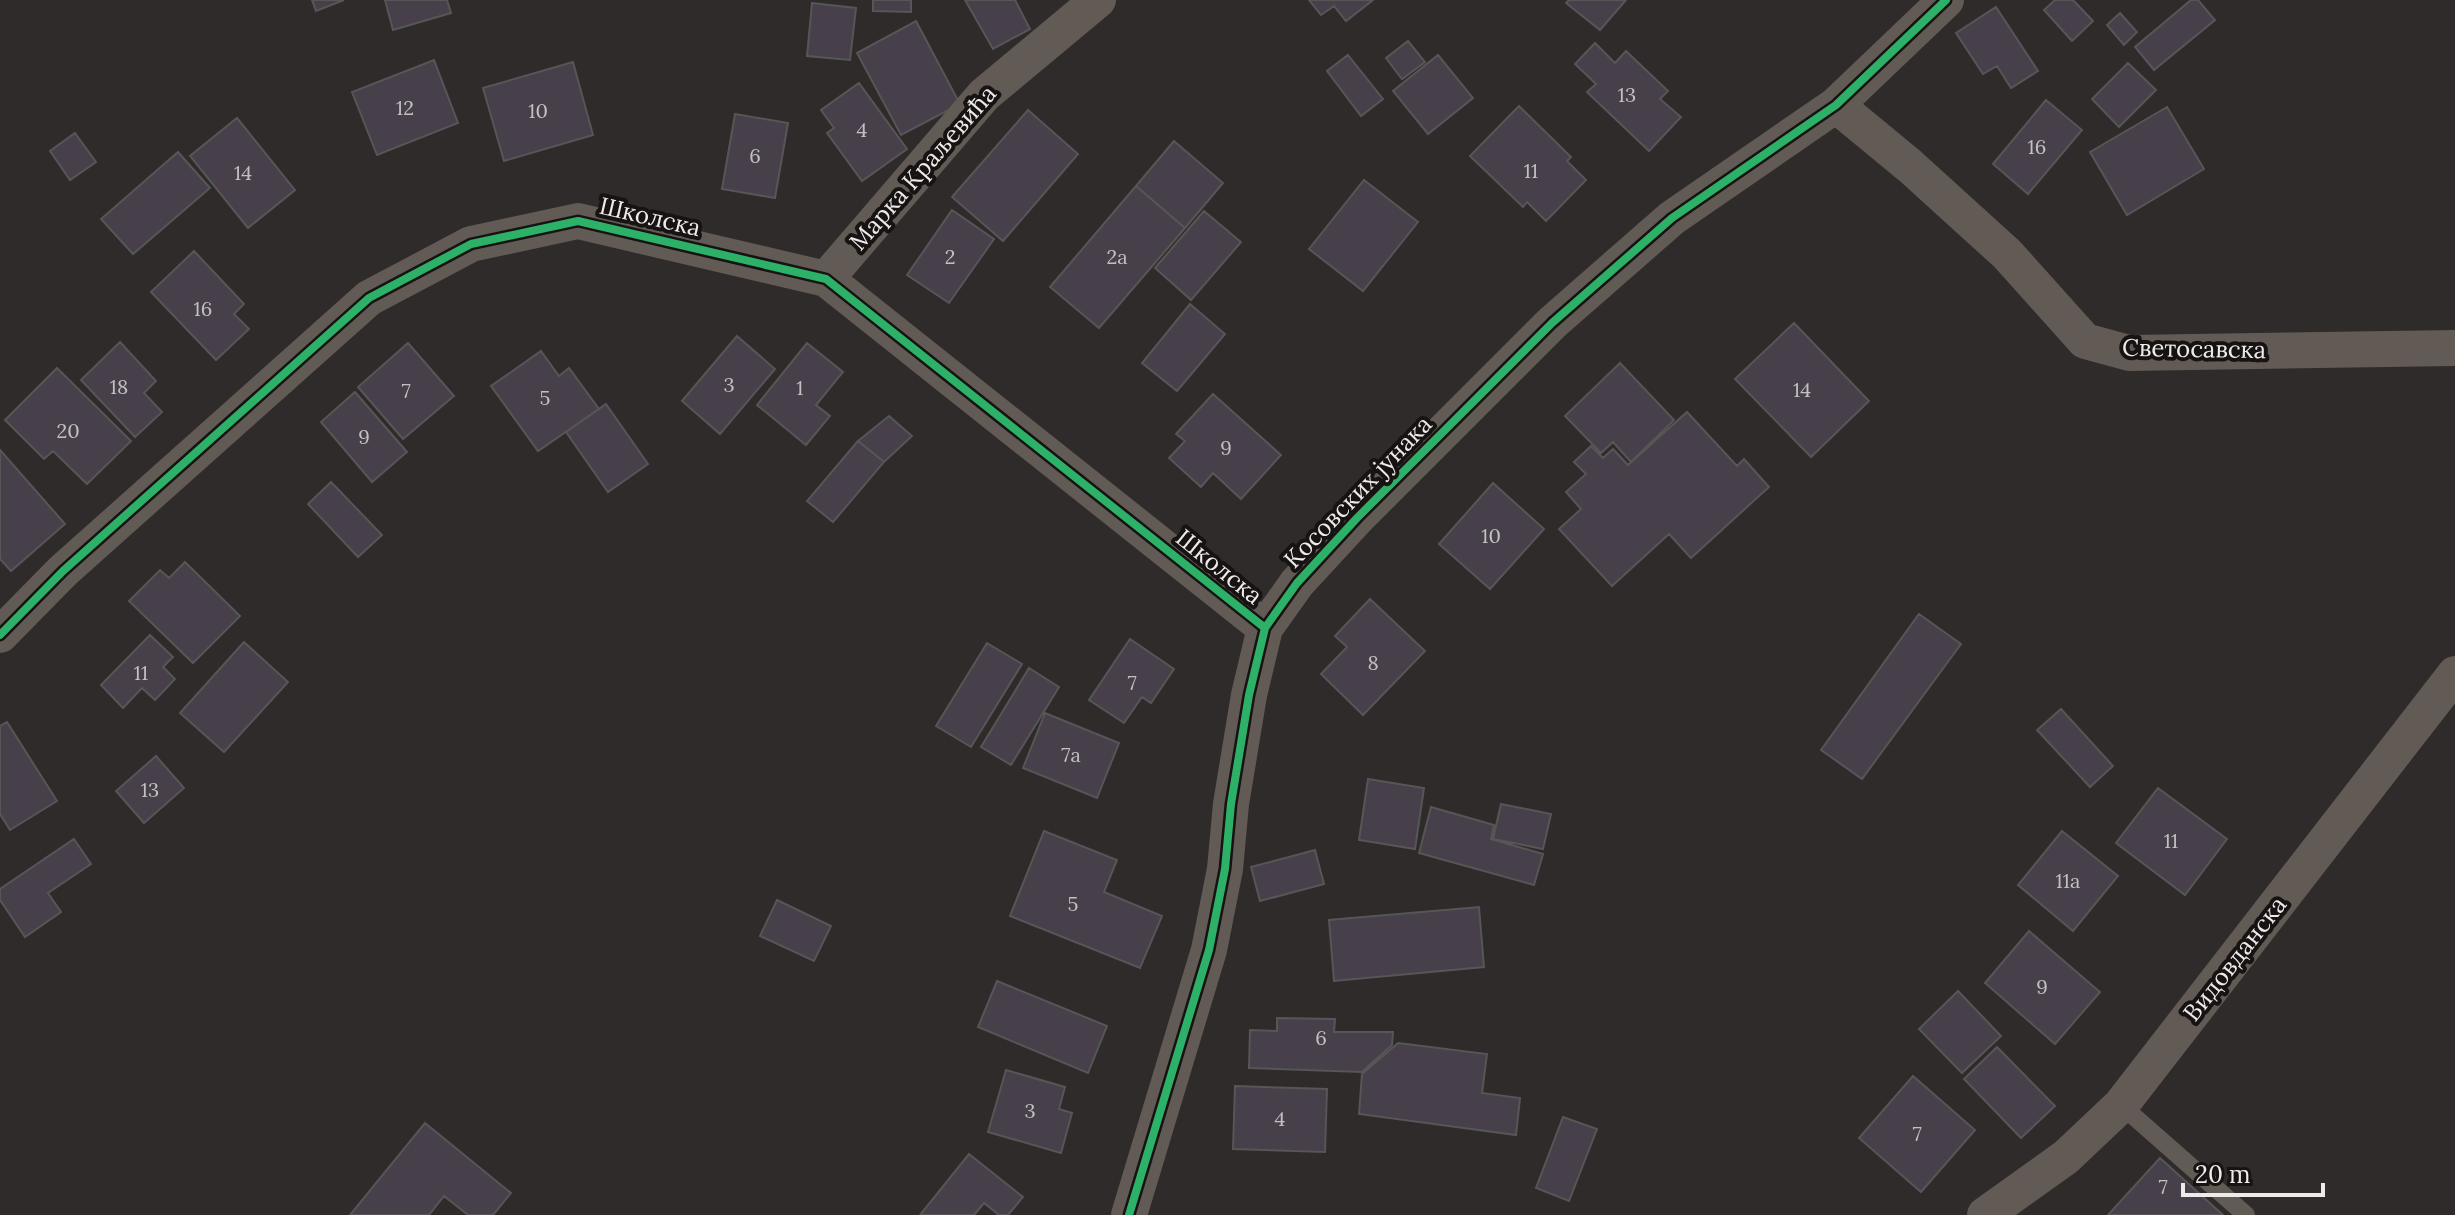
<svg xmlns="http://www.w3.org/2000/svg" width="2455" height="1215" viewBox="0 0 2455 1215" font-family="Lora,serif">
	<style>
		.building { fill: #47404a; stroke: #575556; stroke-width: 2 }
		.lines { fill: none; stroke-linecap: round; stroke-linejoin: round }
		.lane { stroke: #625a54; stroke-width: 18 }
		.street { stroke: #625a54; stroke-width: 36 }
		.cycleway-casing { stroke: #161312; stroke-width: 13 }
		.cycleway { stroke: #2db169; stroke-width: 8 }
		.labels { text-anchor: middle; stroke-width: 8; stroke-linejoin: round; paint-order: stroke }
		.number-label { font-size: 20px; fill: #c4c0c1 }
		.street-label { font-size: 24px; fill: #eeeae9; stroke: #161312 }
	</style>
	<rect width="100%" height="100%" fill="#2e2b2a"/>
	<!-- building -->
	<path class="building" d="M 312,0 L 344,0 L 316,11 Z
		M 385,0 L 447,0 L 451,13 L 393,30 Z
		M 873,0 L 911,0 L 911,12 L 873,11 Z
		M 965,0 L 1015,0 L 1030,29 L 993,49 Z
		M 1309,0 L 1373,0 L 1346,21 L 1334,6 L 1321,15 Z
		M 1569,0 L 1626,0 L 1600,30 L 1566,3 Z
		M 2055,0 L 2073,0 L 2093,21 L 2072,41 L 2044,10 Z
		M 2191,0 L 2198,0 L 2215,20 L 2154,70 L 2135,47 Z
		M 812,3 L 856,8 L 850,60 L 807,56 Z
		M 1996,7 L 2038,71 L 2011,88 L 1997,66 L 1983,74 L 1956,33 Z
		M 2120,13 L 2137,32 L 2124,45 L 2107,25 Z
		M 916,21 L 960,104 L 901,135 L 857,53 Z
		M 1408,41 L 1425,62 L 1402,79 L 1386,58 Z
		M 1595,43 L 1615,63 L 1626,51 L 1668,91 L 1660,99 L 1681,117 L 1649,151 L 1587,92 L 1596,84 L 1575,64 Z
		M 1348,55 L 1383,99 L 1361,116 L 1327,71 Z
		M 1438,55 L 1473,98 L 1428,134 L 1393,91 Z
		M 434,60 L 458,123 L 377,155 L 352,92 Z
		M 573,62 L 593,135 L 504,161 L 483,88 Z
		M 2128,63 L 2156,90 L 2119,127 L 2092,99 Z
		M 859,83 L 907,149 L 862,181 L 827,133 L 834,128 L 821,110 Z
		M 2046,100 L 2082,130 L 2028,194 L 1993,164 Z
		M 1519,106 L 1571,157 L 1567,161 L 1586,180 L 1546,221 L 1527,202 L 1523,207 L 1470,156 Z
		M 2167,107 L 2204,169 L 2127,215 L 2090,152 Z
		M 1028,110 L 1078,154 L 1003,241 L 952,197 Z
		M 735,114 L 788,123 L 775,198 L 722,189 Z
		M 237,118 L 295,190 L 248,228 L 190,156 Z
		M 75,133 L 96,162 L 70,180 L 50,151 Z
		M 1174,141 L 1223,183 L 1185,228 L 1136,186 Z
		M 178,152 L 210,188 L 133,254 L 101,219 Z
		M 1364,180 L 1418,222 L 1363,291 L 1309,249 Z
		M 1136,186 L 1185,228 L 1099,328 L 1050,287 Z
		M 952,210 L 994,239 L 949,303 L 907,275 Z
		M 1204,211 L 1241,242 L 1191,300 L 1155,268 Z
		M 194,251 L 244,304 L 234,314 L 249,329 L 216,360 L 151,292 Z
		M 1190,304 L 1225,334 L 1177,391 L 1142,363 Z
		M 1794,323 L 1869,401 L 1811,457 L 1735,379 Z
		M 737,336 L 775,369 L 720,434 L 682,401 Z
		M 120,342 L 156,381 L 144,393 L 162,412 L 135,437 L 81,380 Z
		M 408,343 L 454,396 L 403,439 L 358,387 Z
		M 807,343 L 843,372 L 816,405 L 830,416 L 806,445 L 757,405 Z
		M 541,351 L 559,376 L 569,368 L 599,409 L 538,451 L 491,386 Z
		M 1620,363 L 1674,420 L 1631,462 L 1613,442 L 1601,453 L 1565,416 Z
		M 57,368 L 131,441 L 87,484 L 53,451 L 44,459 L 5,420 Z
		M 355,392 L 407,452 L 372,482 L 321,422 Z
		M 1213,394 L 1281,455 L 1241,499 L 1213,473 L 1201,487 L 1169,458 L 1185,441 L 1176,434 Z
		M 606,404 L 648,464 L 608,492 L 566,432 Z
		M 1687,412 L 1737,466 L 1744,459 L 1769,487 L 1691,558 L 1669,534 L 1612,586 L 1559,529 L 1581,509 L 1566,492 L 1586,474 L 1574,462 L 1591,446 L 1603,458 L 1613,449 L 1628,465 Z
		M 889,416 L 912,436 L 884,462 L 858,441 Z
		M 858,441 L 884,462 L 833,522 L 807,501 Z
		M 0,450 L 65,524 L 11,571 L 0,559 Z
		M 331,482 L 382,535 L 358,557 L 308,504 Z
		M 1493,483 L 1544,529 L 1490,589 L 1439,544 Z
		M 185,562 L 240,616 L 193,663 L 129,601 L 160,570 L 169,578 Z
		M 1370,599 L 1425,651 L 1363,715 L 1321,674 L 1347,647 L 1335,636 Z
		M 1919,614 L 1961,644 L 1862,779 L 1821,750 Z
		M 150,635 L 173,657 L 163,667 L 175,679 L 155,700 L 142,688 L 123,708 L 101,685 Z
		M 1130,639 L 1174,669 L 1151,703 L 1142,697 L 1124,723 L 1089,700 Z
		M 244,642 L 288,682 L 224,752 L 180,713 Z
		M 987,643 L 1022,664 L 971,747 L 936,726 Z
		M 1029,668 L 1059,687 L 1011,765 L 981,747 Z
		M 2061,709 L 2113,766 L 2090,787 L 2037,730 Z
		M 1045,713 L 1119,743 L 1097,798 L 1023,768 Z
		M 7,722 L 57,801 L 10,830 L 0,814 L 0,726 Z
		M 156,756 L 184,788 L 144,823 L 116,791 Z
		M 1368,779 L 1424,788 L 1415,849 L 1359,840 Z
		M 2158,788 L 2227,839 L 2185,895 L 2116,843 Z
		M 1501,804 L 1551,814 L 1543,849 L 1493,839 Z
		M 1431,807 L 1494,825 L 1491,839 L 1543,854 L 1534,885 L 1419,853 Z
		M 1044,831 L 1117,860 L 1104,892 L 1162,916 L 1140,968 L 1010,916 Z
		M 2062,831 L 2118,876 L 2073,931 L 2018,885 Z
		M 74,839 L 91,864 L 48,893 L 61,912 L 25,937 L 0,900 L 0,889 Z
		M 1315,850 L 1324,884 L 1260,901 L 1251,867 Z
		M 777,900 L 831,926 L 814,961 L 760,936 Z
		M 1479,907 L 1484,967 L 1334,981 L 1329,920 Z
		M 2029,931 L 2100,992 L 2055,1044 L 1985,983 Z
		M 997,981 L 1107,1026 L 1088,1073 L 978,1027 Z
		M 1958,991 L 2001,1036 L 1962,1073 L 1919,1029 Z
		M 1277,1018 L 1335,1019 L 1334,1032 L 1393,1032 L 1392,1045 L 1362,1072 L 1249,1068 L 1250,1030 L 1277,1031 Z
		M 1398,1043 L 1487,1054 L 1482,1093 L 1520,1098 L 1516,1135 L 1359,1114 L 1362,1074 Z
		M 1997,1047 L 2055,1106 L 2021,1138 L 1964,1079 Z
		M 1006,1070 L 1065,1087 L 1059,1109 L 1072,1113 L 1061,1153 L 988,1132 Z
		M 1913,1076 L 1975,1130 L 1921,1192 L 1859,1138 Z
		M 1235,1086 L 1327,1089 L 1325,1152 L 1233,1149 Z
		M 1563,1117 L 1597,1129 L 1569,1201 L 1536,1188 Z
		M 425,1123 L 511,1193 L 493,1215 L 468,1215 L 444,1196 L 429,1215 L 350,1215 Z
		M 969,1154 L 1023,1197 L 1008,1215 L 999,1215 L 984,1203 L 974,1215 L 920,1215 Z
		M 2160,1158 L 2223,1215 L 2108,1215 Z"/>
	<g class="lines">
		<!-- lane -->
		<path class="lane" d="M 2121,1105 L 2246,1215"/>
		<!-- street -->
		<path class="street" d="M 1836,105 L 1910,166 L 2007,254 L 2085,341 L 2129,353 L 2455,348
			M 826,279 L 984,95 L 1098,0
			M 0,635 L 63,571 L 369,298 L 471,244 L 578,221 L 826,279 L 1265,628
			M 1129,1215 L 1209,950 L 1225,869 L 1231,804 L 1249,695 L 1265,628 L 1297,583 L 1357,518 L 1552,323 L 1672,218 L 1836,105 L 1946,0
			M 1985,1215 L 2066,1157 L 2121,1105 L 2455,674"/>
		<!-- cycleway casing -->
		<g class="cycleway-casing">
			<path id="cycleway" d="M 0,635 L 63,571 L 369,298 L 471,244 L 578,221 L 826,279 L 1265,628
				M 1129,1215 L 1209,950 L 1225,869 L 1231,804 L 1249,695 L 1265,628 L 1297,583 L 1357,518 L 1552,323 L 1672,218 L 1836,105 L 1946,0"/>
		</g>
		<!-- cycleway -->
		<use href="#cycleway" class="cycleway"/>
	</g>
	<g class="labels">
		<!-- number labels -->
		<g class="number-label">
			<text x="1627" y="102">13</text>
			<text x="405" y="115">12</text>
			<text x="538" y="118">10</text>
			<text x="862" y="137">4</text>
			<text x="2037" y="154">16</text>
			<text x="755" y="163">6</text>
			<text x="1531" y="178">11</text>
			<text x="243" y="180">14</text>
			<text x="950" y="264">2</text>
			<text x="1117" y="264">2a</text>
			<text x="203" y="316">16</text>
			<text x="729" y="392">3</text>
			<text x="119" y="394">18</text>
			<text x="800" y="395">1</text>
			<text x="1802" y="397">14</text>
			<text x="406" y="398">7</text>
			<text x="545" y="405">5</text>
			<text x="68" y="438">20</text>
			<text x="364" y="444">9</text>
			<text x="1226" y="455">9</text>
			<text x="1491" y="543">10</text>
			<text x="1373" y="670">8</text>
			<text x="141" y="680">11</text>
			<text x="1132" y="690">7</text>
			<text x="1071" y="762">7a</text>
			<text x="150" y="797">13</text>
			<text x="2171" y="848">11</text>
			<text x="2068" y="888">11a</text>
			<text x="1073" y="911">5</text>
			<text x="2042" y="994">9</text>
			<text x="1321" y="1045">6</text>
			<text x="1030" y="1118">3</text>
			<text x="1280" y="1126">4</text>
			<text x="1917" y="1141">7</text>
			<text x="2163" y="1194">7</text>
		</g>
		<!-- street labels -->
		<g class="street-label">
			<text transform="translate(923 168) rotate(-49)" y="8">Марка Краљевића</text>
			<text transform="translate(650 217) rotate(13)" y="8">Школска</text>
			<text transform="translate(2194 349) rotate(1)" y="8">Светосавска</text>
			<text transform="translate(1358 492) rotate(-46)" y="8">Косовских јунака</text>
			<text transform="translate(1219 567) rotate(39)" y="8">Школска</text>
			<text transform="translate(2235 959) rotate(-52)" y="8">Видовданска</text>
		</g>
	</g>
	<!-- scale -->
	<path d="M2183 1183v12h140v-12" fill="none" stroke="#eeeae9" stroke-width="4"/>
	<text x="2195" y="1183" font-size="24" fill="#eeeae9" stroke="#161312" stroke-width="6" paint-order="stroke">20 m</text>
</svg>
